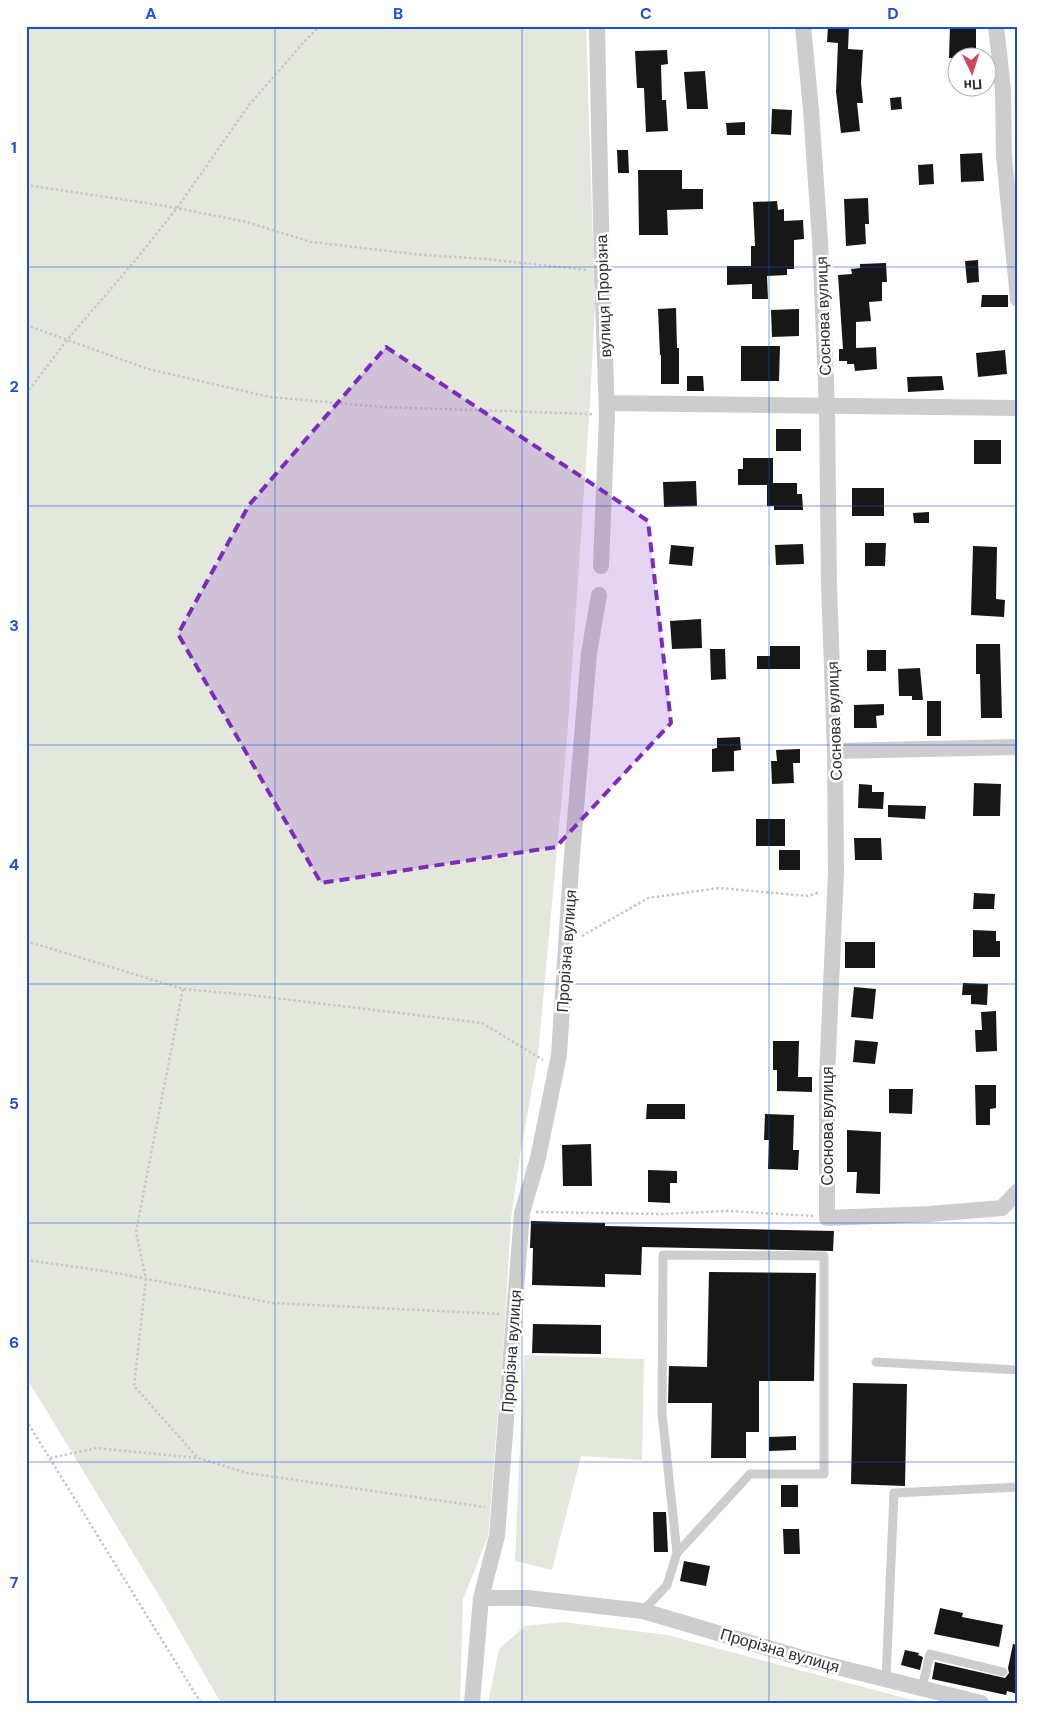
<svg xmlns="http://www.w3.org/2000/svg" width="1044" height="1729" viewBox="0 0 1044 1729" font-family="'DM Sans',sans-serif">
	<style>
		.green { fill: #e4e8dc }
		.building { fill: #171717 }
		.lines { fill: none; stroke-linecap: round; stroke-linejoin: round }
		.path { stroke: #c7c7c7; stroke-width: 2.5; stroke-dasharray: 2.5 2.5; stroke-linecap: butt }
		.service { stroke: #cdcdcd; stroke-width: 9 }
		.minor { stroke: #cdcdcd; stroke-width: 16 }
		.marked { fill: #7b2cbf; fill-opacity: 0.2; stroke: #7b2cbf; stroke-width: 4; stroke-dasharray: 10 6; stroke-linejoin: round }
		.grid { fill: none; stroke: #1d4ed8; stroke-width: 1; stroke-opacity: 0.55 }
		.labels { text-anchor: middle; stroke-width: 5; stroke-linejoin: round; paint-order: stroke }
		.street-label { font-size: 16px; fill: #303030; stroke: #fff }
		.neatline { fill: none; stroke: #1d4ed8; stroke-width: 2 }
		.grid-label { font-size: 16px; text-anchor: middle; font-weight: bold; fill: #1d4ed8 }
	</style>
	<rect width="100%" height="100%" fill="#fff"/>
	<!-- green -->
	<path class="green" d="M 26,26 L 586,26 L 595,305 L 590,404 L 567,740 L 538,1056 L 520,1155 L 511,1219 L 504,1337 L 488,1537 L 463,1599 L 460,1703 L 221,1703 L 164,1604 L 26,1377 Z
		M 524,1355 L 644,1359 L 642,1460 L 581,1456 L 552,1570 L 515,1561 Z
		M 563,1622 L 667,1635 L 924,1703 L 488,1703 L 499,1649 L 525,1626 Z"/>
	<!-- building -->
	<path class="building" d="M 828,26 L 849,26 L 848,49 L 863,50 L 861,83 L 863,103 L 857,103 L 860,131 L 841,133 L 836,92 L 838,43 L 827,42 Z
		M 950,26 L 976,26 L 976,58 L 949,58 Z
		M 667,50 L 668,64 L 661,65 L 662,100 L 666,100 L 668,131 L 646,132 L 644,88 L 637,88 L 635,51 Z
		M 705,71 L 708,109 L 687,109 L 684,72 Z
		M 901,97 L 902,109 L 891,110 L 890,98 Z
		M 772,109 L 792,110 L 791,135 L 771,134 Z
		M 745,122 L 745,135 L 727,135 L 726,123 Z
		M 617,150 L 628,150 L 629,173 L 618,173 Z
		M 982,153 L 984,181 L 961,182 L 960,154 Z
		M 933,164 L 934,184 L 919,185 L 918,165 Z
		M 638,170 L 682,170 L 682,189 L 703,189 L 703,209 L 667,210 L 668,235 L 639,235 Z
		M 868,198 L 869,224 L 865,224 L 866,244 L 846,246 L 844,199 Z
		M 777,201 L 778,210 L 784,209 L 784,221 L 803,220 L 804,239 L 794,240 L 794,269 L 787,269 L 787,275 L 767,276 L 768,299 L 752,299 L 752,284 L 727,285 L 727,266 L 751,266 L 751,246 L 755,246 L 753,202 Z
		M 978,260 L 979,282 L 967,283 L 965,261 Z
		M 886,263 L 887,282 L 882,282 L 882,301 L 869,302 L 871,321 L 856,322 L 856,348 L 876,347 L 877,369 L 855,371 L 854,364 L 847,364 L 847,361 L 839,361 L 839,349 L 843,349 L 838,275 L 852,274 L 851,269 L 860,268 L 860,264 Z
		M 982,295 L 1008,295 L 1008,307 L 981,307 Z
		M 676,308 L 677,348 L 679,348 L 679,384 L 661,384 L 661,355 L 660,355 L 658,309 Z
		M 799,309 L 799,336 L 772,337 L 771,310 Z
		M 741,346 L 780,346 L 779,381 L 741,381 Z
		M 1005,350 L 1007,374 L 978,377 L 976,353 Z
		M 687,376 L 703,376 L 704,391 L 687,391 Z
		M 942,376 L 944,390 L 908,392 L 907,377 Z
		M 776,429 L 801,429 L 801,451 L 776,451 Z
		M 974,440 L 1001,440 L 1001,464 L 974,464 Z
		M 743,458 L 773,458 L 773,483 L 797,483 L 797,494 L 802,494 L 803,510 L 774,510 L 774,506 L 767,506 L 767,485 L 738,485 L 738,469 L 743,469 Z
		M 696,481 L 697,506 L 664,507 L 663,482 Z
		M 852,488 L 884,488 L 884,516 L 852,516 Z
		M 929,512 L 929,523 L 914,523 L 913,513 Z
		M 865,543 L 886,543 L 885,566 L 865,566 Z
		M 803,544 L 804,564 L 776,565 L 775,545 Z
		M 671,545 L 694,547 L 692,566 L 669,564 Z
		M 973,546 L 997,547 L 996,599 L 1005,600 L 1004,617 L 971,615 Z
		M 701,619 L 702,648 L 672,649 L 670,621 Z
		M 976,644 L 1000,644 L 1002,718 L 981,718 L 980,674 L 976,674 Z
		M 770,646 L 800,646 L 800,669 L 757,669 L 757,656 L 770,656 Z
		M 710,649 L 725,649 L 726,679 L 711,680 Z
		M 867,650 L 886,650 L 886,671 L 867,671 Z
		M 920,668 L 923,700 L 912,700 L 912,696 L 899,696 L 898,669 Z
		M 927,701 L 941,701 L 941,736 L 927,736 Z
		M 884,704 L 884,715 L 876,716 L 877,728 L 854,728 L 854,705 Z
		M 740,737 L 741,750 L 734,751 L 734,771 L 712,772 L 712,749 L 717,748 L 717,738 Z
		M 800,749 L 800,763 L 793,763 L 794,783 L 772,784 L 771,761 L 777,761 L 776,750 Z
		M 974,783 L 1001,784 L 1000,816 L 973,816 Z
		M 859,784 L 872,785 L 872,792 L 884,792 L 883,809 L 858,808 Z
		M 888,805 L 926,806 L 925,819 L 888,817 Z
		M 756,819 L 785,819 L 785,846 L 756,846 Z
		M 854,838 L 881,838 L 882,860 L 855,860 Z
		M 779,850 L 800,850 L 800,870 L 779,870 Z
		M 974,893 L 995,894 L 994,909 L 973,909 Z
		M 973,930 L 996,931 L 996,941 L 1000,941 L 1000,957 L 973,957 Z
		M 845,942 L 875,942 L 875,968 L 845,968 Z
		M 963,983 L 988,984 L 987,1005 L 971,1004 L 971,995 L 962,995 Z
		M 854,987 L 876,989 L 873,1019 L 851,1017 Z
		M 996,1011 L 997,1051 L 976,1052 L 975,1030 L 982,1030 L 981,1012 Z
		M 855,1040 L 878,1042 L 875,1064 L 853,1062 Z
		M 773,1041 L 799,1041 L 798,1077 L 812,1077 L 812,1092 L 777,1091 L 777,1070 L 773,1070 Z
		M 975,1085 L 996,1085 L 996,1108 L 990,1109 L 990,1125 L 976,1125 Z
		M 889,1089 L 913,1089 L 912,1114 L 889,1113 Z
		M 647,1104 L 685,1104 L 685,1119 L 646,1119 Z
		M 765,1114 L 794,1115 L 793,1150 L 799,1150 L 798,1170 L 768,1169 L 769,1140 L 764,1140 Z
		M 847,1130 L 881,1132 L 880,1194 L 856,1193 L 857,1172 L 847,1172 Z
		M 591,1144 L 592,1186 L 563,1186 L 562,1145 Z
		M 648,1170 L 677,1171 L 677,1183 L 670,1183 L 670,1203 L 648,1202 Z
		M 531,1221 L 605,1223 L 605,1226 L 834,1231 L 833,1251 L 642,1247 L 641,1275 L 605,1274 L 605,1287 L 532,1285 L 533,1248 L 530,1248 Z
		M 709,1272 L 816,1273 L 814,1381 L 759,1381 L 759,1432 L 746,1432 L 746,1458 L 711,1458 L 712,1403 L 668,1403 L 669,1366 L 707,1367 Z
		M 533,1324 L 601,1325 L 601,1354 L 532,1353 Z
		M 853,1383 L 907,1384 L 905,1486 L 851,1484 Z
		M 796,1436 L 796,1450 L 769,1451 L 769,1437 Z
		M 781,1485 L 798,1485 L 798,1507 L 781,1507 Z
		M 653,1512 L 666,1512 L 668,1552 L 654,1552 Z
		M 783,1529 L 799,1529 L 800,1554 L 784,1554 Z
		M 684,1561 L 710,1566 L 706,1586 L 680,1581 Z
		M 940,1608 L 963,1613 L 962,1617 L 1003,1625 L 999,1647 L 934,1634 Z
		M 1013,1644 L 1018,1645 L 1018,1694 L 1007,1691 L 1006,1695 L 932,1679 L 935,1662 L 1005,1678 L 1009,1673 L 1008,1668 Z
		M 905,1650 L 919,1653 L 918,1655 L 923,1657 L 920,1670 L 901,1665 Z"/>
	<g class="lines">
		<!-- path -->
		<path class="path" d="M 26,185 L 166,206 L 247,222 L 311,242 L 423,255 L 486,259 L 588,270
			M 26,325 L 148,369 L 270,397 L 383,407 L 593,414
			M 26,394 L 67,340 L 139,256 L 177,208 L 249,105 L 304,42 L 320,26
			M 582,936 L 648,898 L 719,888 L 808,896 L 820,892
			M 26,941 L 183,989 L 250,995 L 482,1023 L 543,1060
			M 183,989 L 136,1232 L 146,1279 L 134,1386 L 198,1458 L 247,1473 L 485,1507
			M 536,1212 L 661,1214 L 727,1211 L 813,1216
			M 26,1260 L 105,1271 L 273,1303 L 500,1314
			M 26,1420 L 201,1703
			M 50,1458 L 97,1448 L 196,1458"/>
		<!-- service -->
		<path class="service" d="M 876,1362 L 1018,1370
			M 643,1611 L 667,1585 L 677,1553 L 662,1413 L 663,1255 L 824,1256 L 824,1474 L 750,1474 L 677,1553
			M 886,1679 L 894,1493 L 1018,1487
			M 922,1688 L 930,1654 L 1003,1672"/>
		<!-- minor -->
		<path class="minor" d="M 597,26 L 602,272 L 607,415 L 601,566
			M 803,26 L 811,110 L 820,241 L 827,407 L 829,586 L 835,751 L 836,872 L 827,1077 L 827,1218 L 930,1214 L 1002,1208 L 1018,1191
			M 996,26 L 1003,89 L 1004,156 L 1018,299
			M 607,403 L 1018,408
			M 835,751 L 1018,747
			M 481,1598 L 528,1598 L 643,1611 L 809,1660 L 981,1703
			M 472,1703 L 481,1598 L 497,1536 L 522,1213 L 538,1158 L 559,1055 L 571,868 L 589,653 L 599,595"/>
	</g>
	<!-- marked area -->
	<path class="marked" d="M 386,347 L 648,521 L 671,723 L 556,847 L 321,883 L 178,634 L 249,505 Z"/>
	<!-- grid -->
	<path class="grid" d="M 275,26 L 275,1703M 522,26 L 522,1703M 769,26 L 769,1703M 26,267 L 1018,267M 26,506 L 1018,506M 26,745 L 1018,745M 26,984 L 1018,984M 26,1223 L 1018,1223M 26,1462 L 1018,1462"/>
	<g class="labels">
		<!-- street labels -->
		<g class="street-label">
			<text transform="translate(603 296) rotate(-92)" y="6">вулиця Прорізна</text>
			<text transform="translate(823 316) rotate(-92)" y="6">Соснова вулиця</text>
			<text transform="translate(834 721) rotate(-92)" y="6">Соснова вулиця</text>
			<text transform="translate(566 951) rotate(-86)" y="6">Прорізна вулиця</text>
			<text transform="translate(827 1126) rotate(-90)" y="6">Соснова вулиця</text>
			<text transform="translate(511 1351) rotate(-86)" y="6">Прорізна вулиця</text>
			<text transform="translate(780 1650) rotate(16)" y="6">Прорізна вулиця</text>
		</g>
	</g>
	<!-- border -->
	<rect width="1044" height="1729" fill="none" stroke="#ffffff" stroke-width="55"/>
	<!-- north arrow -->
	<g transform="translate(972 72) rotate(176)"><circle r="24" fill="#ffffff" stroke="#acacac"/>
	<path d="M0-4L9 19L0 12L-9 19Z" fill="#d64361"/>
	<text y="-8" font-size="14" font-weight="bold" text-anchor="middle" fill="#303030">Пн</text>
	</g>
	<rect x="28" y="28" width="988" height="1674" class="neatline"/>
	<g class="grid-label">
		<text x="151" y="19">A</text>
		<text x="398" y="19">B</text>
		<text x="646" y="19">C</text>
		<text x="893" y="19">D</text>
		<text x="14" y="153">1</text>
		<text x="14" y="392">2</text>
		<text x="14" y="631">3</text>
		<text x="14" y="870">4</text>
		<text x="14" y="1109">5</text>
		<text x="14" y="1348">6</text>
		<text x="14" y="1588">7</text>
	</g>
</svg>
